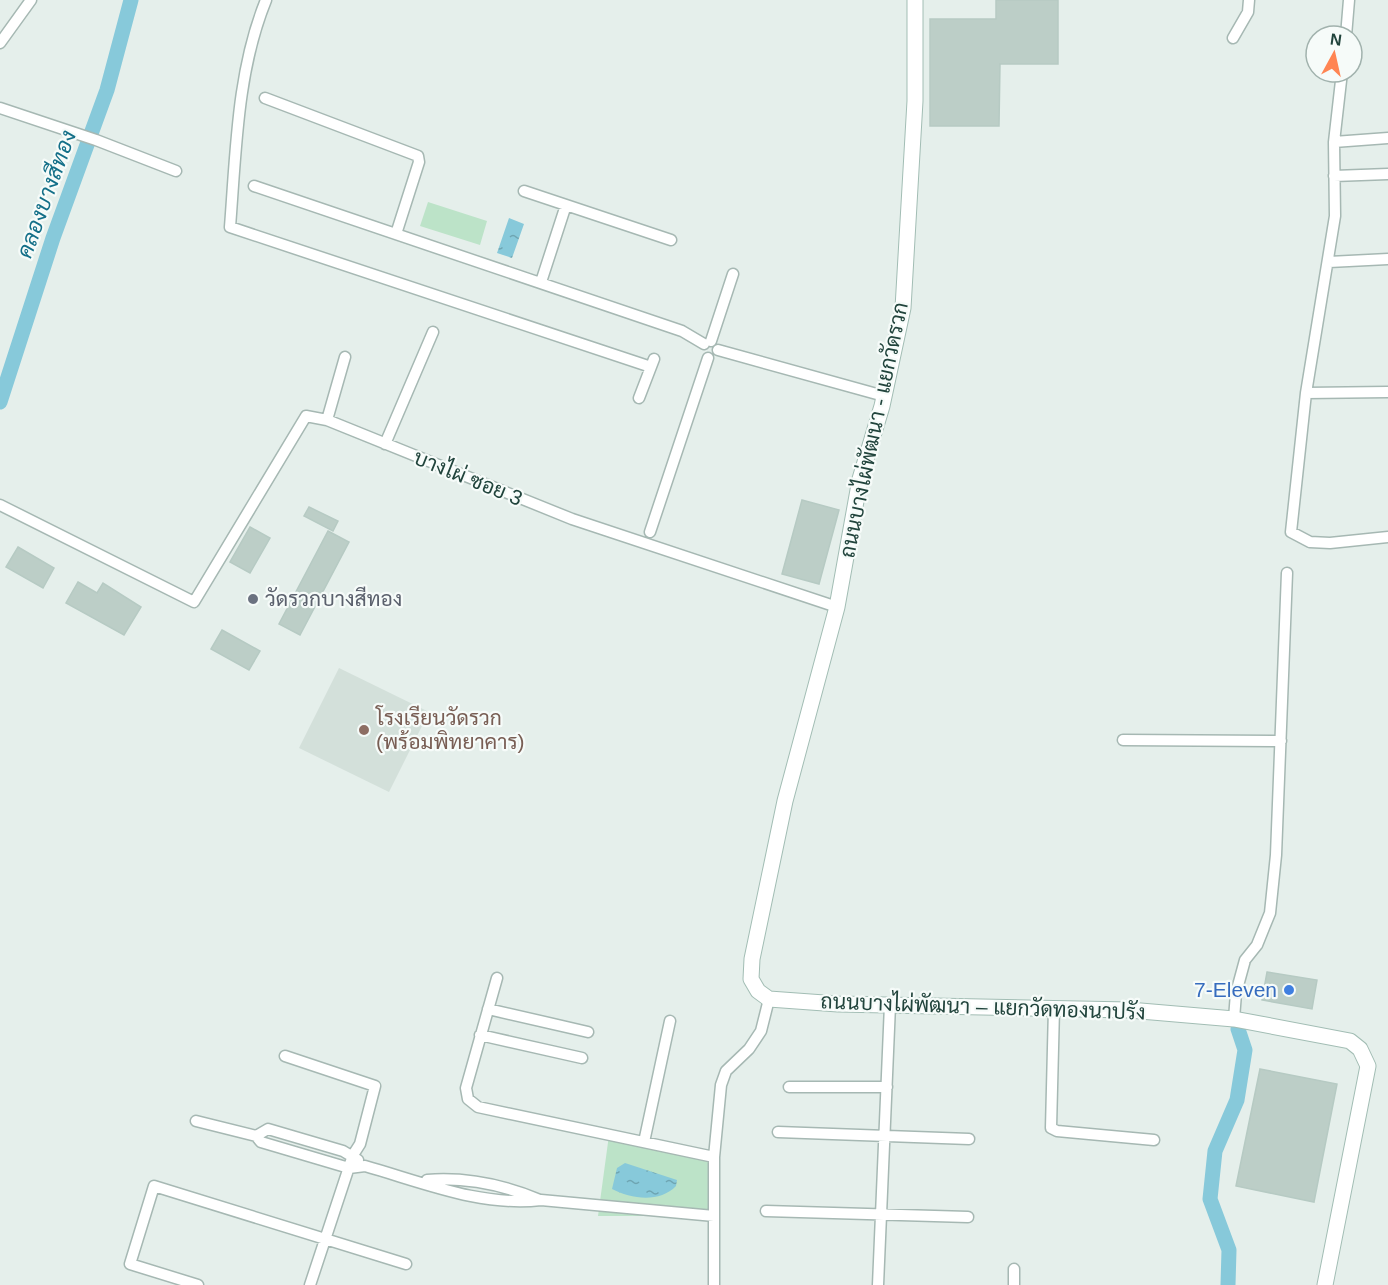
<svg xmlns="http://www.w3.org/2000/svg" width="1388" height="1285" viewBox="0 0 1388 1285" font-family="Helvetica,Sarabun,sans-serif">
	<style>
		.built { fill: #d3e0da }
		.green { fill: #bce3c8 }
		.water { fill: url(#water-ripples) }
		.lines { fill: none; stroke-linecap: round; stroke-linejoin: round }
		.canal { stroke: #87c9da; stroke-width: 15 }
		.building { fill: #bccec7; stroke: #b6cac3; stroke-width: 1.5 }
		.street-casing { stroke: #a6b8b3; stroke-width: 13 }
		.secondary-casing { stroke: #a2bdb4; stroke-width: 17 }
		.street { stroke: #fff; stroke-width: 10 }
		.secondary { stroke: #fff; stroke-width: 15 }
		.worship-dot { fill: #6b7280; stroke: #f6fbf9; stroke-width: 2 }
		.education-dot { fill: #8d6e63; stroke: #f6fbf9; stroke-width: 2 }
		.shop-dot { fill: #3f7fe0; stroke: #f6fbf9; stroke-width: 2 }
		.labels { text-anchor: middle; stroke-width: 4.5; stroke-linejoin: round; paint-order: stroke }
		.street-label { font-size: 21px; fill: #21443c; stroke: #f6fbf9 }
		.worship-label { font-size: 21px; fill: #5b616d; stroke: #f6fbf9; text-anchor: start }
		.education-label { font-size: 21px; fill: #785e54; stroke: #f6fbf9; text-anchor: start }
		.shop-label { font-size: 21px; fill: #366cbe; stroke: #f6fbf9; text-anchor: end }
		.water-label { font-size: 22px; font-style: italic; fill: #136f88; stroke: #f6fbf9 }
	</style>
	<defs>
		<pattern id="water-ripples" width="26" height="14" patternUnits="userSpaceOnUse" patternTransform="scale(1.5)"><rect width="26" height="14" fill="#87c9da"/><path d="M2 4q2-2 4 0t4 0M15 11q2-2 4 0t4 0" fill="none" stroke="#6ea5b2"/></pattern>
	</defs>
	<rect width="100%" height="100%" fill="#e5efeb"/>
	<!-- built -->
	<path class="built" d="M 339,668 L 429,712 L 389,792 L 299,748 Z"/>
	<!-- green -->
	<path class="green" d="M 428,202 L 487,221 L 480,245 L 420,226 Z
		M 609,1135 L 714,1157 L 714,1216 L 598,1216 Z"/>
	<!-- water -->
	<path class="water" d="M 509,218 L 524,224 L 512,258 L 497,253 Z
		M 625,1163 L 677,1180 L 676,1186 C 660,1203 631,1199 612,1189 L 617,1168 Z"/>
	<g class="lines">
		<!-- canal -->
		<path class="canal" d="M 0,402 L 53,238 L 107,90 L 131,0
			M 1228,1285 L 1229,1250 L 1210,1199 L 1215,1151 L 1237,1100 L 1245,1050 L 1238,1029"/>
	</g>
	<!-- building -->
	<path class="building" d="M 996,0 L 1058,0 L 1058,64 L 1000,64 L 999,126 L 930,126 L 930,19 L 996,19 Z
		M 802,500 L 839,510 L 819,584 L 782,574 Z
		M 309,507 L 338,521 L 333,531 L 304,516 Z
		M 250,527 L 270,538 L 250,573 L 230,562 Z
		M 328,531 L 349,542 L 300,635 L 279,624 Z
		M 18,547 L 54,568 L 43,588 L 6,567 Z
		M 78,582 L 97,593 L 103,583 L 141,607 L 124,635 L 66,603 Z
		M 222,630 L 260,651 L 249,670 L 211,649 Z
		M 1267,972 L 1317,980 L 1312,1009 L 1262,1000 Z
		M 1260,1069 L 1337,1084 L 1314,1202 L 1236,1186 Z"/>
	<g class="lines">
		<!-- street casing -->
		<g class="street-casing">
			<path id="street" d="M 266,0 C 237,71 236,151 230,227 L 651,367
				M 1346,36 L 1349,0
				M 1233,38 L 1248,12 L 1249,0
				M 0,43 L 31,0
				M 1342,72 L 1334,142 L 1335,216 L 1306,393 L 1291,532 L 1310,542 L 1330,543 L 1388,537
				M 265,98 L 418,156 L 419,162 L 396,234
				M 0,108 L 96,140 L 176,171
				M 1334,142 L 1388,138
				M 1334,176 L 1388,174
				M 254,186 L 682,331 L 704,344
				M 524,191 L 671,240
				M 1329,262 L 1388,259
				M 541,282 L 566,205
				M 711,341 L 733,274
				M 718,350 L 884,396
				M 1306,393 L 1388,392
				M 639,398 L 654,359
				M 327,420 L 345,357
				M 385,444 L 433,332
				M 0,505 L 194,602 L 306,416 L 327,420 L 572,519 L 837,607
				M 650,532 L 708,358
				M 1123,740 L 1281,741
				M 497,978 L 466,1088 L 468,1099 L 478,1107 L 714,1157
				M 1054,1008 L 1051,1128 L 1057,1131 L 1154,1140
				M 488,1009 L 588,1032
				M 1234,1019 L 1236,993 L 1245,960 L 1257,945 L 1270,913 L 1276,855 L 1287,573
				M 480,1035 L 582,1058
				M 285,1056 L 375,1086 L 360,1144 L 353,1155 L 310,1285
				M 789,1087 L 887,1087
				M 196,1121 L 256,1136 L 261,1142 L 349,1168 L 365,1166 C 422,1182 481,1207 541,1200 L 714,1216
				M 778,1132 L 969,1139
				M 256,1136 L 268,1129 L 343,1151 L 358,1160
				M 644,1142 L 670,1021
				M 427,1180 C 466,1177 504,1185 540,1200
				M 766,1211 L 968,1217
				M 1014,1269 L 1014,1285
				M 198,1285 L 130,1264 L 154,1186 L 406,1264
				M 714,1285 L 714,1157 L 721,1085 L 726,1071 L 749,1049 L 761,1031 L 769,999
				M 878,1285 L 890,1005"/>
		</g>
		<!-- secondary casing -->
		<g class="secondary-casing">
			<path id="secondary" d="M 915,0 L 915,101 L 903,308 L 882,406 L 860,479 L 837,607 L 785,801 L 752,959 L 751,979 L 758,991 L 769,999 L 838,1004 L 1129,1010 L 1234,1019 L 1350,1041 L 1360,1049 L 1368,1066 L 1325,1285"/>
		</g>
		<!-- street -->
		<use href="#street" class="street"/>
		<!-- secondary -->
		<use href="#secondary" class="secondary"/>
	</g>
	<!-- markers -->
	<circle class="worship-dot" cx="253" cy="599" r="6"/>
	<circle class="education-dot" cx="364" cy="730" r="6"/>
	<circle class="shop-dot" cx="1289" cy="990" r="6"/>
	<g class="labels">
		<!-- street labels -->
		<g class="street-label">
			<text transform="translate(874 430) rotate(-78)" y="7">ถนนบางไผ่พัฒนา - แยกวัดรวก</text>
			<text transform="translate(468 478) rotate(22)" y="7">บางไผ่ ซอย 3</text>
			<text transform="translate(983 1007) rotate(2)" y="7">ถนนบางไผ่พัฒนา – แยกวัดทองนาปรัง</text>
		</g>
		<!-- worship labels -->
		<g class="worship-label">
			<text x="265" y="606">วัดรวกบางสีทอง</text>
		</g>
		<!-- education labels -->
		<g class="education-label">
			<text x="376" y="725">โรงเรียนวัดรวก<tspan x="376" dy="24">(พร้อมพิทยาคาร)</tspan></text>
		</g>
		<!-- shop labels -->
		<g class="shop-label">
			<text x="1277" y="997">7-Eleven</text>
		</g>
		<!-- water labels -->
		<g class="water-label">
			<text transform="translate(46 194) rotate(-70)" y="8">คลองบางสีทอง</text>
		</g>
	</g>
	<!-- north arrow -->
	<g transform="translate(1334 54) rotate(8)"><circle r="28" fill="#f6fbf9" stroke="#a1b2ad" stroke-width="1.5"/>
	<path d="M0-4.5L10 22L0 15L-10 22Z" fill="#ff8553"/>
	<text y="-9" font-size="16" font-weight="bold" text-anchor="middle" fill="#21443c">N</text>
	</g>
</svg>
